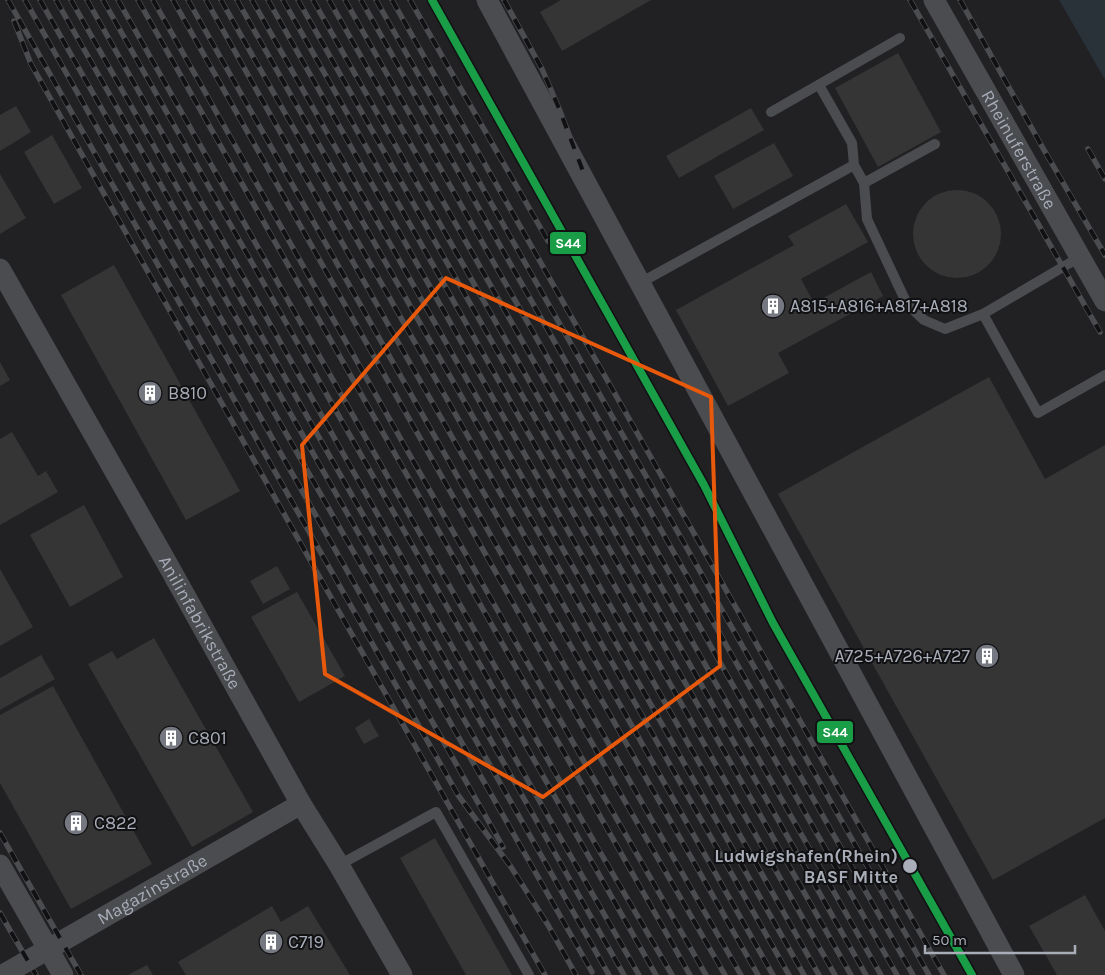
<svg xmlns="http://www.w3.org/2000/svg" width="1105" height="975" viewBox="0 0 1105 975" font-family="Karla,sans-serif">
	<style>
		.built { fill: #212123 }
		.water { fill: #2a3239 }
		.building { fill: #353536 }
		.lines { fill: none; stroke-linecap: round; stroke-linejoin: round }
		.lane { stroke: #4b4c50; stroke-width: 10 }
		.street { stroke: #4b4c50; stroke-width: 21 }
		.rail-casing { stroke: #4b4c4f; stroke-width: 5.5 }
		.rail { stroke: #111113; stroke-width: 4; stroke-dasharray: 11; stroke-linecap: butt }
		.rail-1-casing { stroke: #111113; stroke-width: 11 }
		.rail-1 { stroke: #1a9d47; stroke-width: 8 }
		.marked { fill: none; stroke: #e8590c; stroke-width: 4; stroke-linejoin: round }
		.stop-dot { fill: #a8adb8; stroke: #111113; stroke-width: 2 }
		.labels { text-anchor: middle; stroke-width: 4; stroke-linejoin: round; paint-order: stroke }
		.street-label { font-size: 18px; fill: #a8adb8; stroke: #111113 }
		.poi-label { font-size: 18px; fill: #a8adb8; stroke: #111113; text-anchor: start }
		.stop-label { font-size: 18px; font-weight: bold; fill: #a8adb8; stroke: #111113; text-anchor: end }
		.line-badge { stroke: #111113; stroke-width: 2 }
		.badge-label { font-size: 14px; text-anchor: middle; font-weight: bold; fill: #fff }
	</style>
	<rect width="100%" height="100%" fill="#171717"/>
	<!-- built -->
	<path class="built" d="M 0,0 L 1059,0 L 1105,80 L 1105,975 L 0,975 Z"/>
	<!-- water -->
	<path class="water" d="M 1059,0 L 1105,0 L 1105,80 Z"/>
	<!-- building -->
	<path class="building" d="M 561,0 L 651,0 L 562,51 L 540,12 Z
		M 898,53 L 941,132 L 878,167 L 835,88 Z
		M 16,106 L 31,132 L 0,151 L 0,115 Z
		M 751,108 L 764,130 L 679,178 L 666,156 Z
		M 52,135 L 82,188 L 54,204 L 24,152 Z
		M 774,143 L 793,176 L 733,209 L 714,176 Z
		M 0,174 L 26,218 L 0,234 Z
		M913 234a44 44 0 1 1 88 0a44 44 0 1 1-88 0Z
		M 846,204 L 868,242 L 801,279 L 814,303 L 871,272 L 883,296 L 778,353 L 789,373 L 728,406 L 676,310 L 794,245 L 788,236 Z
		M 114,265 L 240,491 L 186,520 L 61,295 Z
		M 0,362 L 10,380 L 0,386 Z
		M 989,377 L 1045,479 L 1105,445 L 1105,818 L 993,880 L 778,494 Z
		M 12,432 L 38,476 L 46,471 L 58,492 L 0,525 L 0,439 Z
		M 84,505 L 123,577 L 70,607 L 30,535 Z
		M 277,566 L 290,589 L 263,604 L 250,581 Z
		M 0,569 L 33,627 L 0,646 Z
		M 297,592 L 345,676 L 299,702 L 251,617 Z
		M 154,638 L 253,812 L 192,847 L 88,664 L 112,651 L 117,659 Z
		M 41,655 L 55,679 L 0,710 L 0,678 Z
		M 53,686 L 152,864 L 71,909 L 0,783 L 0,715 Z
		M 369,719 L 379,736 L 364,744 L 355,728 Z
		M 435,838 L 512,975 L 466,975 L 400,858 Z
		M 1085,895 L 1105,931 L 1105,975 L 1057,975 L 1029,926 Z
		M 272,906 L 281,922 L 308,906 L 350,975 L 186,975 L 178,962 Z
		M 147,965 L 153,975 L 128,975 Z"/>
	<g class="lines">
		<!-- lane -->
		<path class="lane" d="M 819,85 L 852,143 L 854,165 L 864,183 L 867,219 L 907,304 L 924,320 L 945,329 L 983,314 L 1080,257
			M 771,112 L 900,38
			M 864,183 L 935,144
			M 649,278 L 854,165
			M 983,314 L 1038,413 L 1105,375
			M 339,865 L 436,812 L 529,975"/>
		<!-- street -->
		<g class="street">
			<path d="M 487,0 L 1014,975"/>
			<path id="s1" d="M 934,0 L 1105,301"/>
			<path id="s2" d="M 0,269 L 168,565 L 301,804 L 339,865 L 402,975"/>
			<path d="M 0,865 L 63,975"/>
			<path id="s3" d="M 3,975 L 301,804"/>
		</g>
		<!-- rail casing -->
		<g class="rail-casing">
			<path id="rail" d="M 8,0 L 458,795 L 511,867 L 548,925 L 576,975
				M 25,0 L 503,847
				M 40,0 L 592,972
				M 56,0 L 609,975
				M 71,0 L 624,975
				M 87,0 L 549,818 L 639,975
				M 103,0 L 656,975
				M 118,0 L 596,845 L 672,975
				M 138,0 L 690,975
				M 153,0 L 499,613 L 706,975
				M 173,0 L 623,798 L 725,975
				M 188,0 L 654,824 L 741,975
				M 206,0 L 394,335 L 758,975
				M 221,0 L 773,975
				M 237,0 L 789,975
				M 252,0 L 804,975
				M 268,0 L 819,975
				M 283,0 L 835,975
				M 298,0 L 851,975
				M 313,0 L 866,975
				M 329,0 L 881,975
				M 345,0 L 897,975
				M 361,0 L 913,975
				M 376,0 L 929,975
				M 392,0 L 944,975
				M 410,0 L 548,241
				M 504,0 L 542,69 L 558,106 L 586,179
				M 910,0 L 1100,332
				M 960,0 L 1044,150 L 1105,255
				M 14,21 L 31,64 L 337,608 L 545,975
				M 1088,149 L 1105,179
				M 0,833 L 81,975
				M 0,913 L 36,975"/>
		</g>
		<!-- rail -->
		<use href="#rail" class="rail"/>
		<!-- rail-1 casing -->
		<g class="rail-1-casing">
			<path id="rail-1" d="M 432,0 L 704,485 L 773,623 L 972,975"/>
		</g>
		<!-- rail-1 -->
		<use href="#rail-1" class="rail-1"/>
	</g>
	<!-- marked area -->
	<path class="marked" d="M 446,278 L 711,397 L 720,666 L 543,797 L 325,674 L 302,445 Z"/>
	<!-- icons -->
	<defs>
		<g id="building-disc" transform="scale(1.25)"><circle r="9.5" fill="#757880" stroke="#111113"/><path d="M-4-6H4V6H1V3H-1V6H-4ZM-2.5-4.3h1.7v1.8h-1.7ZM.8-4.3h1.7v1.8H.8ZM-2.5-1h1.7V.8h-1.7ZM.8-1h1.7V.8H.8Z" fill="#fff"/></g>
	</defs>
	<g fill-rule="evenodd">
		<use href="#building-disc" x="773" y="306"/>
		<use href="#building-disc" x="150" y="393"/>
		<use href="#building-disc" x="987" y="656"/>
		<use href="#building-disc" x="171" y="738"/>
		<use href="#building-disc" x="76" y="823"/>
		<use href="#building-disc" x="271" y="942"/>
	</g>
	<!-- markers -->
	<circle class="stop-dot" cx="910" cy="866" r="8"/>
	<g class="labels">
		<!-- street labels -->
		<g class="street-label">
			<text dy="6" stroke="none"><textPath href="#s1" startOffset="172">Rheinuferstraße</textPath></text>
			<text dy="6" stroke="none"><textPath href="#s2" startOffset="406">Anilinfabrikstraße</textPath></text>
			<text dy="6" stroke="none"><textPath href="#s3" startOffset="172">Magazinstraße</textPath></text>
		</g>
		<!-- poi labels -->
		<g class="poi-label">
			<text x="790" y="312">A815+A816+A817+A818</text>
			<text x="168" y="399">B810</text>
			<text x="970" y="662" text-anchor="end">A725+A726+A727</text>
			<text x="188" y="744">C801</text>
			<text x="94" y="829">C822</text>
			<text x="288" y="948">C719</text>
		</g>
		<!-- stop labels -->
		<g class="stop-label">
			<text x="898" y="862">Ludwigshafen(Rhein)<tspan x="898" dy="21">BASF Mitte</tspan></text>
		</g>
	</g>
	<g class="line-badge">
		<rect x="549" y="231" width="38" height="24" rx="5" fill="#1a9d47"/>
		<rect x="816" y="720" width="38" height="24" rx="5" fill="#1a9d47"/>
	</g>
	<g class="badge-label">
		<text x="568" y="248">S44</text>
		<text x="835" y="737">S44</text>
	</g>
	<!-- scale -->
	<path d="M925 945v8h150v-8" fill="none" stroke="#a8adb8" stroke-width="2.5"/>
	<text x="932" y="945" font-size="15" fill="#a8adb8" stroke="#111113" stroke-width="4" paint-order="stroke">50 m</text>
</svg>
